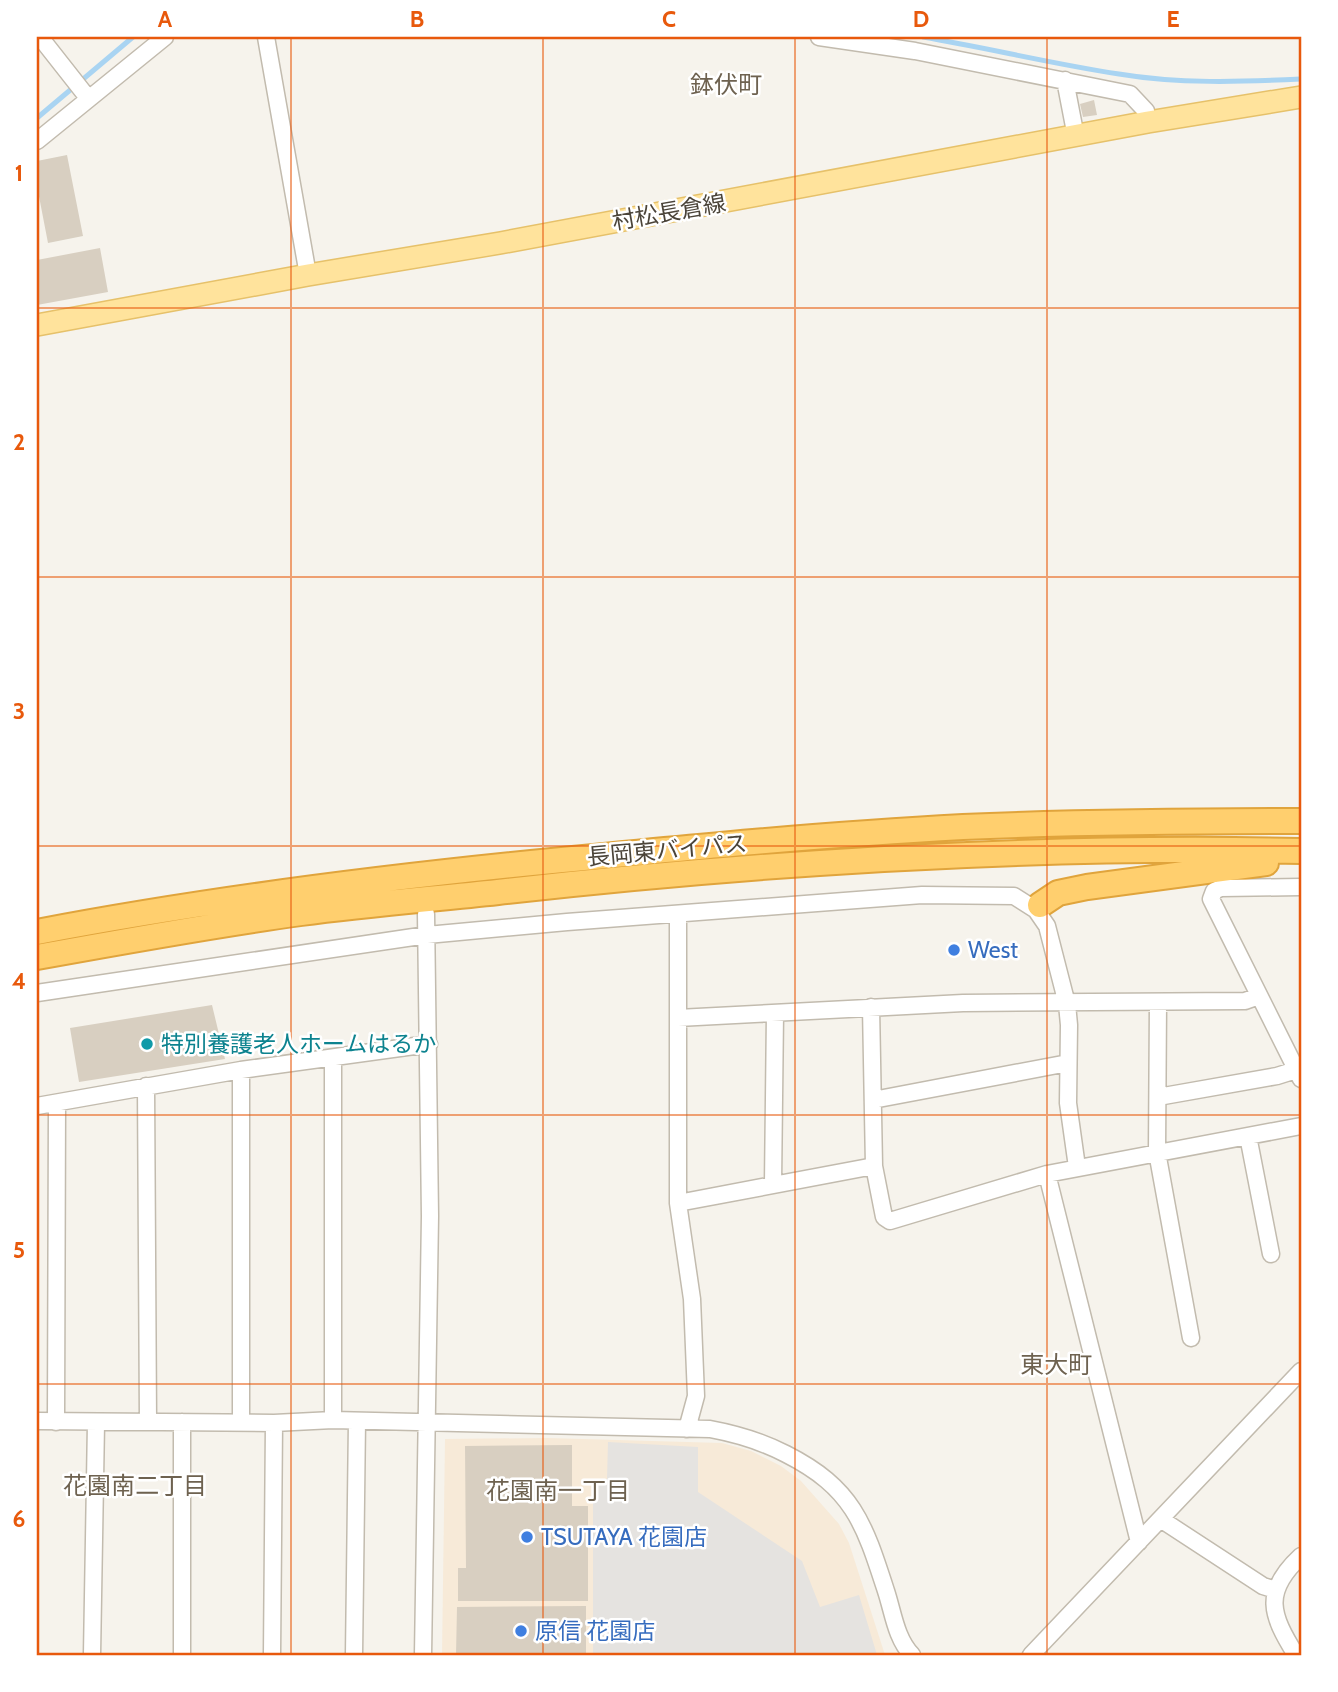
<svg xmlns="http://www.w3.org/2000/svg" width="1338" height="1692" viewBox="0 0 1338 1692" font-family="Cabin,'Noto Sans JP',sans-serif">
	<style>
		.commercial { fill: #f7ead8 }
		.parking { fill: #e5e3e0 }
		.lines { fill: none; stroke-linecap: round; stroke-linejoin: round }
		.stream { stroke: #a9d4f2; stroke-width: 5 }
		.building { fill: #d8cfc1 }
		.minor-casing { stroke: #c2bbae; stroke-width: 19 }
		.major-casing { stroke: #e6c16a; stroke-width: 24 }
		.highway-casing { stroke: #e0a43c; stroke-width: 28 }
		.minor { stroke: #fff; stroke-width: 16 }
		.major { stroke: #ffe39c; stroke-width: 21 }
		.highway { stroke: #ffcf6e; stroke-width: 24 }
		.grid { fill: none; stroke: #e8590c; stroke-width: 2; stroke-opacity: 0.55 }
		.shop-dot { fill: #3f7fe0; stroke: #fff; stroke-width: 2.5 }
		.culture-dot { fill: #0f9aa8; stroke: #fff; stroke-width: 2.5 }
		.labels { text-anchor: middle; stroke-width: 5; stroke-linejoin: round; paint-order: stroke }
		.street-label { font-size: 23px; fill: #4b4439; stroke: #fff }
		.shop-label { font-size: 23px; fill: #366cbe; stroke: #fff; text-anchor: start }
		.culture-label { font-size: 23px; fill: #0d838f; stroke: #fff; text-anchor: start }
		.neighbourhood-label { font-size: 24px; fill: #6e6250; stroke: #fff }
		.neatline { fill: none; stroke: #e8590c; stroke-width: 2.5 }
		.grid-label { font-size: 23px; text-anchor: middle; font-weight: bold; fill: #e8590c }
	</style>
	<rect width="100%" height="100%" fill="#f6f3ec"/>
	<!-- commercial -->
	<path class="commercial" d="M 547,1438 L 722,1443 L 751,1451 L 781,1466 L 801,1481 L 839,1524 L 849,1543 L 885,1655 L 442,1655 L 445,1439 Z"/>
	<!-- parking -->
	<path class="parking" d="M 608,1442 L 698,1447 L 698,1492 L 802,1561 L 820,1607 L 859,1595 L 877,1655 L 593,1655 L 593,1480 L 607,1479 Z"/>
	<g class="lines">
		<!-- stream -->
		<path class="stream" d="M 923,37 C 988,48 1053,64 1119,74 C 1178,84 1241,82 1301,79
			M 37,118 L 133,37"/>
	</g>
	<!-- building -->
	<path class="building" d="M 1094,100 L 1097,115 L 1083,117 L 1080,104 Z
		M 67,155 L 83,236 L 48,243 L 37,186 L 37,161 Z
		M 100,248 L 108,292 L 37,305 L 37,260 Z
		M 212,1005 L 225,1059 L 79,1082 L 70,1028 Z
		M 572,1445 L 572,1506 L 588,1506 L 588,1601 L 458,1601 L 458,1568 L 466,1568 L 465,1446 Z
		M 586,1606 L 586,1655 L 456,1655 L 457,1607 Z"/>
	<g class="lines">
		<!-- minor casing -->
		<g class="minor-casing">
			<path id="minor" d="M 40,37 L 88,98
				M 266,37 L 308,275
				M 819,37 L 915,51 L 1130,94 L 1146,111 L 1148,122
				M 1065,80 L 1076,137
				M 37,141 L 165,37
				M 1301,887 L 1221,888 L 1214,891 L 1211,899 L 1301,1079
				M 1036,910 L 1047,926 L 1067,1004 L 1069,1025 L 1068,1103 L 1077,1167
				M 678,914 L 678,1203 L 692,1299 L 696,1396 L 687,1429
				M 37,993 L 427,935 L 567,922 L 922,895 L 1014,896 L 1036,910 L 1040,905
				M 1158,1002 L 1157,1152 L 1191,1338
				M 871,1007 L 874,1166 L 884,1217 L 890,1221 L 1047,1174 L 1301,1126
				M 678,1018 L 963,1003 L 1245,1001 L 1259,996
				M 146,1086 L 148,1421
				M 1158,1097 L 1277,1076 L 1296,1070
				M 873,1100 L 1068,1063
				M 37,1106 L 241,1070 L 429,1044
				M 1248,1136 L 1271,1254
				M 1047,1174 L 1139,1542
				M 773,1184 L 775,1013
				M 678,1203 L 874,1166
				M 333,1420 L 333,1058
				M 37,1421 L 274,1423 L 333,1420 L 710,1429 C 737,1434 761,1441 786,1454 C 853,1488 864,1523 886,1591 C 893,1612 896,1639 912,1655
				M 56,1422 L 57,1103
				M 241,1422 L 241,1070
				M 1162,1520 L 1263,1586 L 1276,1590
				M 92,1655 L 96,1423
				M 182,1655 L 182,1422
				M 272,1655 L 274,1423
				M 354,1655 L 357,1421
				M 423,1655 L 430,1216 L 426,914
				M 1031,1655 L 1301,1371
				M 1296,1655 C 1271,1615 1262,1592 1301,1556"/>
		</g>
		<!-- major casing -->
		<g class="major-casing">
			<path id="major" d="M 37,325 L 308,275 L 500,243 L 1148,122 L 1301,97"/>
		</g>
		<!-- highway casing -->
		<g class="highway-casing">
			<path id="highway" d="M 1040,905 L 1058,893 L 1087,887 L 1266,863
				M 37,932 C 210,899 386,877 562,860 C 695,847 829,834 963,827 C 1076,822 1188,821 1301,821
				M 37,957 C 125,941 213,925 301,913 C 367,904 433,899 498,892 C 765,862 1032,845 1301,851"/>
		</g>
		<!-- minor -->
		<use href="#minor" class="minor"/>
		<!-- major -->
		<use href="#major" class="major"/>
		<!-- highway -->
		<use href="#highway" class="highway"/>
	</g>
	<!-- grid -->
	<path class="grid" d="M 291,37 L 291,1655M 543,37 L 543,1655M 795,37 L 795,1655M 1047,37 L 1047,1655M 37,308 L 1301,308M 37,577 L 1301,577M 37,846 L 1301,846M 37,1115 L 1301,1115M 37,1384 L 1301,1384"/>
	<!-- markers -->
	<g class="shop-dot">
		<circle cx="954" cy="950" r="7"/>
		<circle cx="527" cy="1537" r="7"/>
		<circle cx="521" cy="1631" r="7"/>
	</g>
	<circle class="culture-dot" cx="147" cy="1044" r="7"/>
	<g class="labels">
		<!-- street labels -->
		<g class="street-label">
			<text transform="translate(669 212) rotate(-10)" y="8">村松長倉線</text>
			<text transform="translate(667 850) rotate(-5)" y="8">長岡東バイパス</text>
		</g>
		<!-- shop labels -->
		<g class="shop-label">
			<text x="968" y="958">West</text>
			<text x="541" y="1545">TSUTAYA 花園店</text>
			<text x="535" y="1639">原信 花園店</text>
		</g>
		<!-- culture labels -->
		<g class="culture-label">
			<text x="161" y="1052">特別養護老人ホームはるか</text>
		</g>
		<!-- neighbourhood labels -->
		<g class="neighbourhood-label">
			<text x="726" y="93">鉢伏町</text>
			<text x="1056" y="1373">東大町</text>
			<text x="135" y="1494">花園南二丁目</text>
			<text x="558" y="1499">花園南一丁目</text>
		</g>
	</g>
	<!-- border -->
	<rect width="1338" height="1692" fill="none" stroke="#ffffff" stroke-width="77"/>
	<rect x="38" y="38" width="1262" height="1616" class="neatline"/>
	<g class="grid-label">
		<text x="165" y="27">A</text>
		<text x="417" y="27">B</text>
		<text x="669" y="27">C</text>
		<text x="921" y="27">D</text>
		<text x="1173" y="27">E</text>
		<text x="19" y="181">1</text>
		<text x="19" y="450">2</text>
		<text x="19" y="719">3</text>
		<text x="19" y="989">4</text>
		<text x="19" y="1258">5</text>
		<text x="19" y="1527">6</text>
	</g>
</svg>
